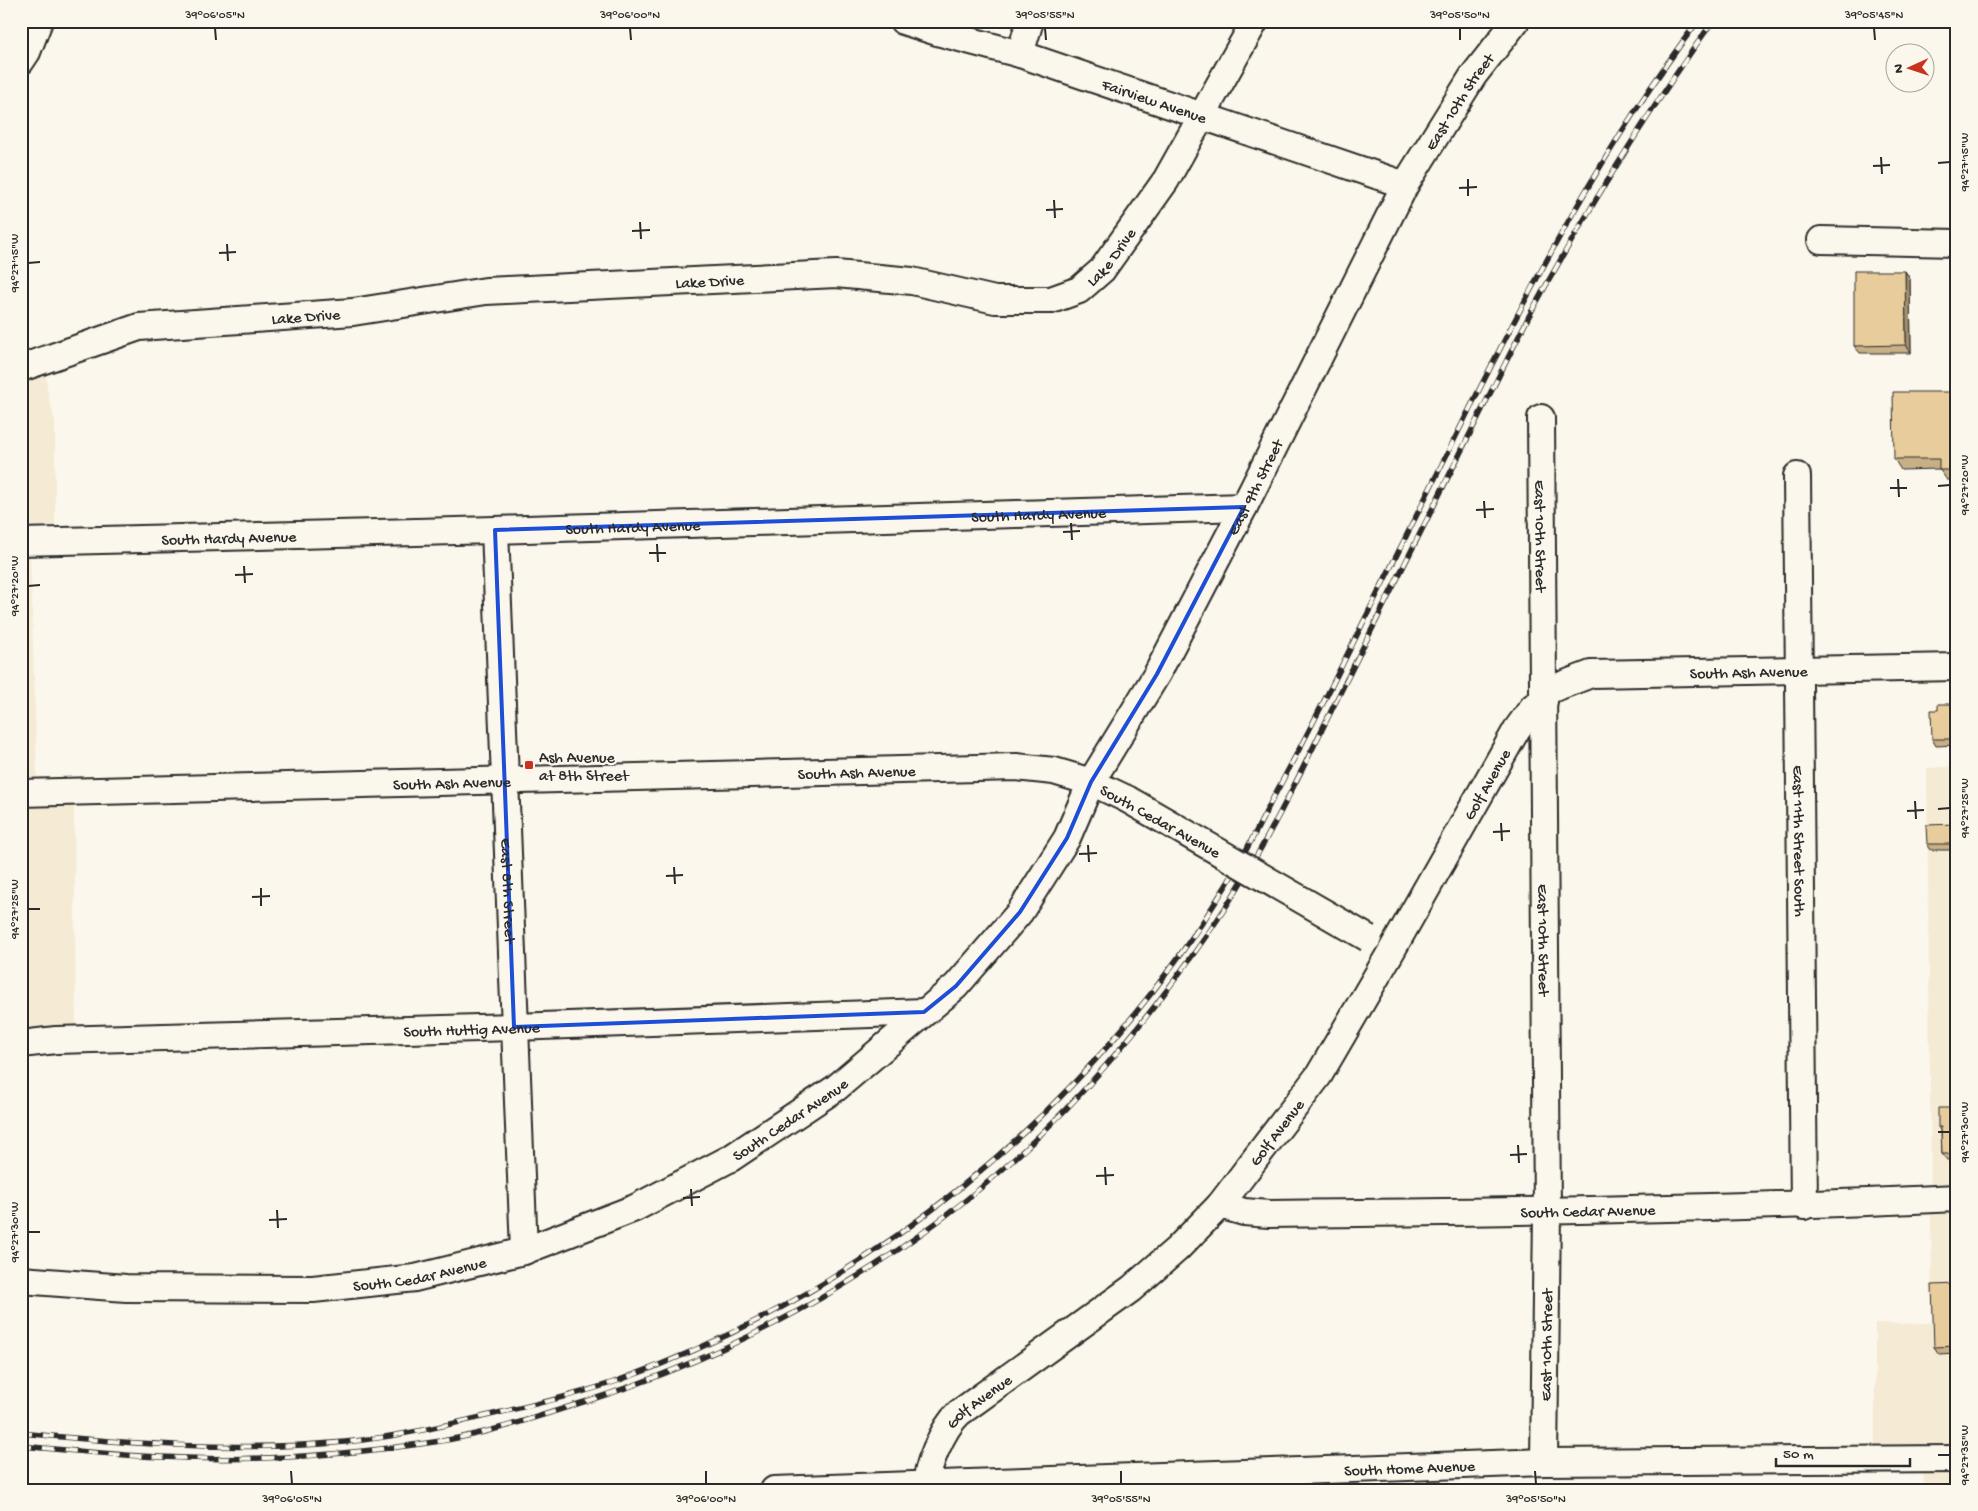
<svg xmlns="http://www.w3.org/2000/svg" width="1978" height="1511" viewBox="0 0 1978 1511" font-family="'Gochi Hand',sans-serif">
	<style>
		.built { fill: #f5ead4 }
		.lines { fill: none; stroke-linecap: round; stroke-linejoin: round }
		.minor-casing { stroke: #2b2b2b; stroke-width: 30 }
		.minor { stroke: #fbf7ec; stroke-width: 26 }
		.rail-casing { stroke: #2b2b2b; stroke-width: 5.5 }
		.rail { stroke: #fbf7ec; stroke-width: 4; stroke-dasharray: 11; stroke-linecap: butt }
		.minor-bridge-casing { stroke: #2b2b2b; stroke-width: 30; stroke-linecap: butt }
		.minor-bridge { stroke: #fbf7ec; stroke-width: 26 }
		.wall { fill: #c8af86; stroke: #2b2b2b }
		.shaded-wall { fill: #a28f6d; stroke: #2b2b2b }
		.building { fill: #e8cc9c; stroke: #2b2b2b }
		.marked { fill: none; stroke: #1d4ed8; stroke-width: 4; stroke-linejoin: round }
		.ticks { fill: none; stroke: #2b2b2b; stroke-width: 2 }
		.poi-dot { fill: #c8321e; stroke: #fbf7ec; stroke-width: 2 }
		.labels { text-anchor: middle; stroke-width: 4.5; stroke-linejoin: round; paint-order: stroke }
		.street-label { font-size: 16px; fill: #2b2b2b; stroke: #fbf7ec }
		.poi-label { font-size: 16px; fill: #2b2b2b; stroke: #fbf7ec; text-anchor: start }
		.neatline { fill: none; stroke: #2b2b2b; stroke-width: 2 }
		.ticks-label { font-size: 12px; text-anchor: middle; fill: #2b2b2b }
	</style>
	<rect width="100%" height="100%" fill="#fbf7ec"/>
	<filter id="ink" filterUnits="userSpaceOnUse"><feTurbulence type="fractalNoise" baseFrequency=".02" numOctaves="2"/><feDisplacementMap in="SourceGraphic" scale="10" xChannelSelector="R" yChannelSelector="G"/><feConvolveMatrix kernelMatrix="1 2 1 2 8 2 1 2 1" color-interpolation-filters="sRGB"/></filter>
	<g filter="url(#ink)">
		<!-- built -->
		<path class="built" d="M 46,370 L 47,389 L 55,422 L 55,526 L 21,527 L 21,379 Z
			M 21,551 L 30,551 L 37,777 L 21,777 Z
			M 1957,766 L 1957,1188 L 1931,1189 L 1927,768 Z
			M 74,802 L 76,1029 L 21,1035 L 21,803 Z
			M 1957,1208 L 1957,1451 L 1875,1449 L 1875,1324 L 1932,1323 L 1931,1209 Z
			M 1923,1468 L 1957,1469 L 1957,1490 L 1924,1490 Z"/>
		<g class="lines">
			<!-- minor casing -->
			<g class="minor-casing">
				<g id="minor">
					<path id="s1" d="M 903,21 L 937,32 L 1020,54 L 1405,185"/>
					<path d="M 1020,54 L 1030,21"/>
					<path d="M 21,61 L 27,52 L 39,21"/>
					<path d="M 1821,240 L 1957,243"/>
					<path id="s2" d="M 21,368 L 139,327 L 353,312 L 486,291 L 836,274 L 912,281 L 995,300 L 1051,300 L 1079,290 L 1102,270 L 1166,180 L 1255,21"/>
					<path id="s3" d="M 1541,418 L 1547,1211 L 1544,1462"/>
					<path id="s4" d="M 1797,476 L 1804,1206"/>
					<path id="s5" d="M 495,530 L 524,1251"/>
					<path id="s6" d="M 21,542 L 495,530 L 1244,507"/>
					<path id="s7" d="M 1544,692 L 1591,674 L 1957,667"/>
					<path id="s8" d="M 21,793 L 1016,767 L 1054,771 L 1091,782 L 1127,799"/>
					<path id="s9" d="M 21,1044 L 56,1040 L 514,1027 L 924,1012"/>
					<path id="s10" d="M 1220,1205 L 1244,1212 L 1269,1214 C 1498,1212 1728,1209 1957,1198"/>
					<path id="s11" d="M 21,1280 L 126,1288 L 313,1289 L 415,1278 L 524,1251 L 635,1208 L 731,1158 L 836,1088 L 956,986 L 1020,912 L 1067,838 L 1091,782 L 1157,674 L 1244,507 L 1405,185 L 1473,76 L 1516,21"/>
					<path id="s12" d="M 774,1490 L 1544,1462 L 1957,1459"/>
					<path id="s13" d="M 926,1490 C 925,1468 943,1428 959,1413 L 1131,1289 L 1177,1249 L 1220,1205 L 1319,1075 L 1392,950 L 1517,729 L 1533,707 L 1544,701"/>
				</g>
			</g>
			<!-- minor -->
			<use href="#minor" class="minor"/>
			<!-- rail casing -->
			<g class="rail-casing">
				<path id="rail" d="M 21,1433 C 129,1444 237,1452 345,1442 C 397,1437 448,1425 498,1413 C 537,1404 576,1395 614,1382 C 868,1292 1086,1114 1227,884 C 1243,857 1258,828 1272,800 C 1297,754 1321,708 1344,661 C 1385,579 1426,496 1467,414 C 1535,278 1606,143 1698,21
					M 21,1446 C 76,1451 131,1457 186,1458 C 269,1461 353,1454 434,1442 C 484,1435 537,1417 584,1402 C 762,1346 936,1244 1066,1109 C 1119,1054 1166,994 1209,932 C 1264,853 1305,763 1348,677 C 1408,557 1468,437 1529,316 C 1585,214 1645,116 1713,21"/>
			</g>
			<!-- rail -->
			<use href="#rail" class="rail"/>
			<!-- minor-bridge casing -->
			<g class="minor-bridge-casing">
				<path id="minor-bridge" d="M 1127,799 L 1368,938"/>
			</g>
			<!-- minor-bridge -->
			<use href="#minor-bridge" class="minor-bridge"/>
		</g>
		<!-- wall -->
		<path class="wall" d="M 1905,271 L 1910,279 L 1911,353 L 1860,353 L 1854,346 Z
			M 1957,392 L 1957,480 L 1947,480 L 1939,469 L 1901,470 L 1894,459 Z
			M 1957,704 L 1957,745 L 1936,746 L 1932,739 L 1938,710 Z
			M 1957,824 L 1957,850 L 1931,850 L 1927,844 Z
			M 1957,1108 L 1957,1160 L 1947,1160 L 1942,1154 L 1941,1132 L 1938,1127 Z
			M 1957,1284 L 1957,1353 L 1939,1354 L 1934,1347 Z"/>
		<!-- shaded-wall -->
		<path class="shaded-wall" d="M 1905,271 L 1910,279 L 1911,353 L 1906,345 Z"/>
		<!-- building -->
		<path class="building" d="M 1854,271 L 1905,271 L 1906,345 L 1854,346 Z
			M 1893,392 L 1957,392 L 1957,470 L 1939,470 L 1939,459 L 1894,459 Z
			M 1938,704 L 1957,704 L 1957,739 L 1932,739 L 1931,710 L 1938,710 Z
			M 1957,824 L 1957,844 L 1927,844 L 1926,825 Z
			M 1938,1108 L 1957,1108 L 1957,1154 L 1942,1154 L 1941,1127 L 1938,1127 Z
			M 1957,1284 L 1957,1346 L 1934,1347 L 1932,1285 Z"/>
	</g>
	<!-- marked area -->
	<path class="marked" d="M 1244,507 L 1157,674 L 1091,782 L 1067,838 L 1020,912 L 956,986 L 924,1012 L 514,1027 L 495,530 Z"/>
	<!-- ticks -->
	<path class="ticks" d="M 215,28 L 216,40M 630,28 L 631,40M 1045,28 L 1046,40M 1460,28 L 1460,40M 1874,28 L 1875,40M 1881,157 L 1882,174M 1938,163 L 1950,162M 1873,166 L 1890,165M 1468,179 L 1468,196M 1459,188 L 1477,187M 1054,200 L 1055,218M 1046,210 L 1063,209M 640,222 L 641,239M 632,231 L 650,230M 227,244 L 228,261M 219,253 L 236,252M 28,263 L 40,262M 1898,479 L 1899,497M 1938,486 L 1950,485M 1890,488 L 1907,488M 1484,501 L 1485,518M 1476,510 L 1494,509M 1071,523 L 1072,540M 1063,532 L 1080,531M 657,544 L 658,562M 649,553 L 666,553M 244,566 L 245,583M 235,575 L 253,574M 28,586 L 40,585M 1915,801 L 1916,819M 1938,809 L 1950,808M 1907,811 L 1924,810M 1501,823 L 1502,841M 1493,832 L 1510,831M 1088,845 L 1089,862M 1079,854 L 1097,853M 674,867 L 675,884M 666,876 L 683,875M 261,888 L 261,906M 252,897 L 270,896M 28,909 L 40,909M 1938,1132 L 1950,1132M 1518,1145 L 1519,1163M 1510,1155 L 1527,1154M 1105,1167 L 1106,1185M 1096,1176 L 1114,1175M 691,1189 L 692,1206M 683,1198 L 700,1197M 277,1210 L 278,1228M 269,1220 L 287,1219M 28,1232 L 40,1232M 1938,1455 L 1950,1455M 291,1471 L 292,1484M 706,1471 L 706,1484M 1121,1471 L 1121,1484M 1535,1471 L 1536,1484"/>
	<!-- markers -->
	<rect class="poi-dot" x="524" y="760" width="10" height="10" rx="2.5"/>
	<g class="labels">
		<!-- street labels -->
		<g class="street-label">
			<text dy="6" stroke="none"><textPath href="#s1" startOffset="264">Fairview Avenue</textPath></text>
			<text dy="6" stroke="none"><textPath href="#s11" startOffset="2039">East 10th Street</textPath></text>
			<text dy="6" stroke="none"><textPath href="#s2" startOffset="1118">Lake Drive</textPath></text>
			<text dy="6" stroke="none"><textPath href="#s2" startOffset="698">Lake Drive</textPath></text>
			<text dy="6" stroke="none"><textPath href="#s2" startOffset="292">Lake Drive</textPath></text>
			<text dy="6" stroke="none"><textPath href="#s11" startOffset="1602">East 9th Street</textPath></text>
			<text dy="6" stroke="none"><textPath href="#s6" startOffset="1018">South Hardy Avenue</textPath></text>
			<text dy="6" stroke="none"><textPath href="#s6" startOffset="612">South Hardy Avenue</textPath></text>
			<text dy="6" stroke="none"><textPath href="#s3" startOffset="118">East 10th Street</textPath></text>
			<text dy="6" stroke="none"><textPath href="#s6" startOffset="208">South Hardy Avenue</textPath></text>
			<text dy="6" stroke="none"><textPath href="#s7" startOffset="208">South Ash Avenue</textPath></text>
			<text dy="6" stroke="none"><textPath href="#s8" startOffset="836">South Ash Avenue</textPath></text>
			<text dy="6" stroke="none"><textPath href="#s8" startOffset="431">South Ash Avenue</textPath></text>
			<text dy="6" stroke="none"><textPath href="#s13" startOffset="919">Golf Avenue</textPath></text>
			<text transform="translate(1161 820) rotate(29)" y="6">South Cedar Avenue</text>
			<text dy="6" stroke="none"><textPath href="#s4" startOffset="365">East 11th Street South</textPath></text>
			<text dy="6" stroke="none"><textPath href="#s5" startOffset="361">East 8th Street</textPath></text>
			<text dy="6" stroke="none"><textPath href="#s3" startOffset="522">East 10th Street</textPath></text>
			<text dy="6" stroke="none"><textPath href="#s9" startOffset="451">South Huttig Avenue</textPath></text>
			<text dy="6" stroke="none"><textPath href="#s11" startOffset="805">South Cedar Avenue</textPath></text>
			<text dy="6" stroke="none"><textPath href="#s13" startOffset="512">Golf Avenue</textPath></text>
			<text dy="6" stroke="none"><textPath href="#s10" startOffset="369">South Cedar Avenue</textPath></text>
			<text dy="6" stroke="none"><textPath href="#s11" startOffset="400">South Cedar Avenue</textPath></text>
			<text transform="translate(1545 1345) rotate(-89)" y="6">East 10th Street</text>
			<text dy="6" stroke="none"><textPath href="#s13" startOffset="108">Golf Avenue</textPath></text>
			<text dy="6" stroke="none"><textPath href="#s12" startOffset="636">South Home Avenue</textPath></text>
		</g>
		<!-- poi labels -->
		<g class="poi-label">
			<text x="539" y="762">Ash Avenue<tspan x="539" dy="18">at 8th Street</tspan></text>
		</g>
	</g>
	<!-- margin -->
	<rect width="1978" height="1511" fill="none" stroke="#fbf7ec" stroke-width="55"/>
	<!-- north arrow -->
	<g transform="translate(1910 68) rotate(267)"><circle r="24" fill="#fbf7ec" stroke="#a8a59f"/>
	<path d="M0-4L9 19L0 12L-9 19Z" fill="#c8321e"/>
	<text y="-8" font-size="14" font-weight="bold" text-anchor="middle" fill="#2b2b2b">N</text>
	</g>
	<!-- scale -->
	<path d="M1776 1458v8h134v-8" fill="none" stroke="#2b2b2b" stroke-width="2.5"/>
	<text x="1783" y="1458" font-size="15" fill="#2b2b2b" stroke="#fbf7ec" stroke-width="4" paint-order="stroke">50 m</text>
	<rect x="28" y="28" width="1922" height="1456" class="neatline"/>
	<g class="ticks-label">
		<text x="215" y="18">39°06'05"N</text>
		<text x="630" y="18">39°06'00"N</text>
		<text x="1045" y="18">39°05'55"N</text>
		<text x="1460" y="18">39°05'50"N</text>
		<text x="1874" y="18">39°05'45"N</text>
		<text transform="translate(1964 162) rotate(-90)" y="4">94°27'15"W</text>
		<text transform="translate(14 263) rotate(-90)" y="4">94°27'15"W</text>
		<text transform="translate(1964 485) rotate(-90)" y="4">94°27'20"W</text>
		<text transform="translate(14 586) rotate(-90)" y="4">94°27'20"W</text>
		<text transform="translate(1964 808) rotate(-90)" y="4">94°27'25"W</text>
		<text transform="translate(14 909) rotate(-90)" y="4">94°27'25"W</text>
		<text transform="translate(1964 1132) rotate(-90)" y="4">94°27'30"W</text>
		<text transform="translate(14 1232) rotate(-90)" y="4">94°27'30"W</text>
		<text transform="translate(1964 1455) rotate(-90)" y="4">94°27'35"W</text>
		<text x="292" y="1502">39°06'05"N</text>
		<text x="706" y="1502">39°06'00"N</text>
		<text x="1121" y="1502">39°05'55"N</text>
		<text x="1536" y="1502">39°05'50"N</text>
	</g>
</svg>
